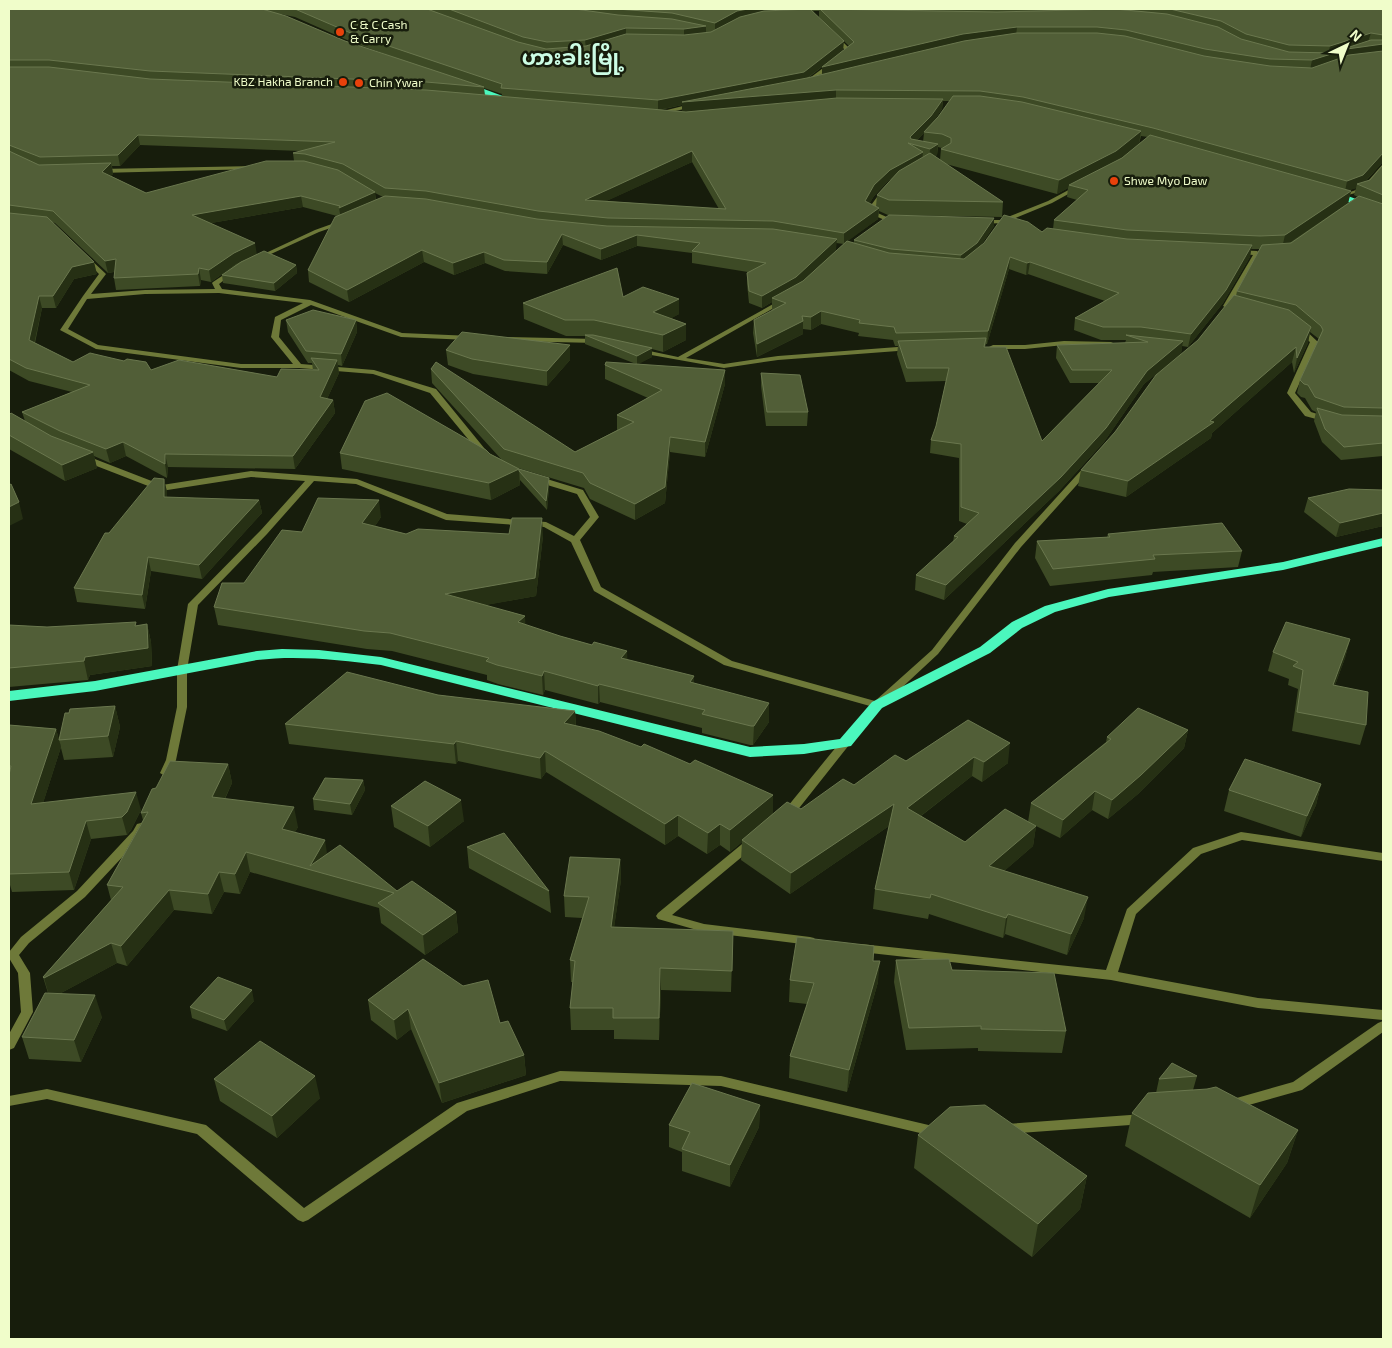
<svg xmlns="http://www.w3.org/2000/svg" width="1392" height="1348" viewBox="0 0 1392 1348" font-family="'Exo 2','Noto Sans Myanmar',sans-serif">
	<style>
		.lines { fill: none; stroke-linecap: round; stroke-linejoin: round }
		.street { fill: #6e7939; fill-rule: evenodd }
		.highway { fill: #4bf7bd; fill-rule: evenodd }
		.wall { fill: #3d4a25; fill-rule: evenodd }
		.shaded-wall { fill: #263014 }
		.building { fill: #515e37; stroke: #6a774e; fill-rule: evenodd }
		.poi-dot { fill: #e8410b; stroke: #171d0c; stroke-width: 2 }
		.labels { text-anchor: middle; stroke-width: 5; stroke-linejoin: round; paint-order: stroke }
		.far-poi-label { font-size: 12px; fill: #f0fdca; stroke: #171d0c; text-anchor: start }
		.far-town-label { font-size: 21px; font-weight: bold; fill: #ccfde5; stroke: #171d0c }
	</style>
	<rect width="100%" height="100%" fill="#171d0c"/>
	<g class="lines">
		<!-- street -->
		<path class="street" d="M 832,35 L 836,35 L 852,51 L 807,85 L 803,85 L 803,83 L 846,51 L 832,37 Z
			M 695,103 L 697,104 L 697,106 L 658,115 L 655,113 Z
			M 1383,164 L 1383,170 L 1366,190 L 1341,197 L 1341,195 L 1362,188 Z
			M 257,166 L 258,167 L 255,169 L 100,173 L 97,171 L 100,169 Z
			M 1076,186 L 1081,187 L 1052,203 L 1003,223 L 980,224 L 977,222 L 980,220 L 1000,220 L 1048,201 Z
			M 885,188 L 888,190 L 873,211 L 889,218 L 890,219 L 887,221 L 866,212 L 883,189 Z
			M 343,220 L 345,221 L 345,223 L 319,232 L 260,259 L 255,258 L 315,230 Z
			M 1237,250 L 1257,251 L 1260,253 L 1231,306 L 1227,308 L 1223,306 L 1253,255 L 1235,253 L 1235,251 Z
			M 84,257 L 88,257 L 106,274 L 91,294 L 145,290 L 215,289 L 212,283 L 213,282 L 234,268 L 236,269 L 236,271 L 219,284 L 222,289 L 310,300 L 402,333 L 472,336 L 472,340 L 469,340 L 401,337 L 311,305 L 281,320 L 279,337 L 301,364 L 374,370 L 436,389 L 489,454 L 488,456 L 482,456 L 430,393 L 373,374 L 299,368 L 241,368 L 96,349 L 60,330 L 83,296 L 99,274 L 84,259 ZM 219,293 L 303,303 L 275,317 L 271,337 L 293,364 L 241,364 L 98,345 L 68,329 L 87,299 L 145,294 Z
			M 784,298 L 788,300 L 786,301 L 686,358 L 724,364 L 778,356 L 911,346 L 915,348 L 911,350 L 778,360 L 724,368 L 640,353 L 636,351 L 640,349 L 678,357 Z
			M 1296,327 L 1302,327 L 1318,342 L 1295,393 L 1311,412 L 1330,418 L 1330,422 L 1327,422 L 1305,416 L 1287,393 L 1310,342 L 1296,331 Z
			M 506,337 L 597,339 L 601,341 L 597,343 L 509,341 L 505,339 Z
			M 1064,341 L 1111,342 L 1115,344 L 1111,346 L 1064,345 L 1025,349 L 993,349 L 989,347 L 993,345 L 1025,345 Z
			M 81,456 L 87,456 L 162,485 L 251,471 L 357,479 L 447,514 L 546,522 L 574,536 L 590,517 L 577,494 L 534,481 L 533,479 L 537,476 L 583,490 L 599,517 L 580,540 L 601,587 L 732,661 L 875,701 L 932,650 L 1015,543 L 1085,466 L 1091,466 L 1092,468 L 1021,547 L 938,654 L 881,707 L 877,708 L 724,665 L 594,591 L 571,542 L 544,527 L 446,520 L 356,484 L 314,481 L 267,534 L 198,605 L 187,670 L 187,707 L 176,760 L 169,775 L 165,776 L 160,773 L 166,760 L 177,707 L 177,670 L 188,604 L 261,530 L 305,481 L 251,477 L 161,491 L 81,460 Z
			M 845,740 L 849,741 L 850,743 L 849,745 L 796,812 L 789,818 L 781,818 L 779,815 L 788,806 L 841,741 Z
			M 141,823 L 145,824 L 147,827 L 142,836 L 85,897 L 29,943 L 19,955 L 30,973 L 33,1012 L 14,1048 L 9,1050 L 9,1034 L 21,1012 L 18,973 L 9,958 L 9,952 L 21,937 L 77,891 L 133,831 L 137,824 Z
			M 1241,832 L 1383,853 L 1383,861 L 1242,840 L 1201,854 L 1136,914 L 1118,972 L 1258,998 L 1383,1010 L 1383,1020 L 1258,1008 L 1111,980 L 861,952 L 857,951 L 855,948 L 857,945 L 861,944 L 1106,970 L 1127,909 L 1193,848 Z
			M 751,839 L 755,840 L 757,843 L 755,846 L 672,915 L 704,924 L 810,937 L 814,938 L 816,941 L 814,944 L 810,945 L 704,932 L 658,919 L 656,916 L 658,913 L 747,840 Z
			M 1383,1021 L 1383,1032 L 1302,1090 L 1231,1110 L 1226,1109 L 1224,1105 L 1226,1101 L 1293,1082 L 1378,1023 Z
			M 560,1071 L 721,1076 L 937,1127 L 942,1128 L 944,1132 L 942,1136 L 937,1137 L 721,1086 L 560,1081 L 467,1111 L 308,1220 L 303,1222 L 298,1220 L 197,1134 L 47,1099 L 9,1106 L 9,1096 L 47,1089 L 206,1125 L 304,1208 L 457,1103 Z
			M 1144,1114 L 1149,1115 L 1151,1119 L 1149,1123 L 1144,1124 L 1006,1134 L 1001,1133 L 999,1129 L 1001,1125 L 1006,1124 Z"/>
		<!-- highway -->
		<path class="highway" d="M 462,83 L 468,83 L 519,102 L 512,104 L 462,87 Z
			M 1329,189 L 1383,209 L 1383,215 L 1326,194 L 1324,192 Z
			M 1383,538 L 1383,546 L 1283,570 L 1109,597 L 1055,612 L 1022,628 L 990,653 L 882,708 L 851,746 L 804,754 L 750,757 L 381,665 C 340,660 298,655 257,660 L 95,691 L 9,701 L 9,691 L 95,681 L 257,651 L 282,649 L 319,650 L 381,657 L 750,747 L 804,744 L 840,739 L 872,702 L 980,647 L 1012,622 L 1045,606 L 1108,589 L 1283,562 Z"/>
	</g>
	<!-- wall -->
	<path class="wall" d="M 9,9 L 1383,9 L 1383,163 L 1382,163 L 1365,182 L 1370,180 L 1383,165 L 1383,456 L 1341,460 L 1322,442 L 1314,421 L 1316,412 L 1312,410 L 1305,398 L 1301,397 L 1297,393 L 1300,380 L 1319,339 L 1310,332 L 1308,343 L 1294,373 L 1292,362 L 1212,433 L 1211,438 L 1126,497 L 1078,486 L 1081,470 L 1198,340 L 1236,296 L 1237,291 L 1260,249 L 1251,249 L 1250,257 L 1223,303 L 1188,347 L 1182,346 L 1181,354 L 1144,384 L 1104,442 L 1059,491 L 944,600 L 915,590 L 916,575 L 953,542 L 954,536 L 967,524 L 959,521 L 959,458 L 930,453 L 931,440 L 936,426 L 946,381 L 906,382 L 897,354 L 898,346 L 895,346 L 893,340 L 858,336 L 859,333 L 821,324 L 811,330 L 803,329 L 803,334 L 757,357 L 753,333 L 754,320 L 772,311 L 772,302 L 762,308 L 749,303 L 747,284 L 747,273 L 748,272 L 692,263 L 692,253 L 637,246 L 601,260 L 563,245 L 547,274 L 505,271 L 485,263 L 454,275 L 424,262 L 349,302 L 309,282 L 308,270 L 337,216 L 303,207 L 211,223 L 257,254 L 296,265 L 297,273 L 275,291 L 223,283 L 222,275 L 238,263 L 211,282 L 201,280 L 200,286 L 116,290 L 114,278 L 114,272 L 108,273 L 55,223 L 51,222 L 97,274 L 74,279 L 56,308 L 42,308 L 35,343 L 73,362 L 151,370 L 277,377 L 313,370 L 312,363 L 308,363 L 288,332 L 286,320 L 356,320 L 357,332 L 342,366 L 338,365 L 339,373 L 327,399 L 333,400 L 335,413 L 295,469 L 168,467 L 167,478 L 126,456 L 110,463 L 94,456 L 97,468 L 65,481 L 9,449 L 9,415 L 25,421 L 22,412 L 72,392 L 29,381 L 9,370 ZM 813,11 L 819,11 L 819,17 L 849,46 L 843,51 ZM 280,14 L 295,17 L 354,43 L 407,62 L 345,41 ZM 840,53 L 822,67 L 822,74 L 808,78 ZM 484,88 L 502,94 L 502,96 L 485,95 ZM 943,101 L 950,101 L 938,117 L 931,125 L 942,109 ZM 682,105 L 682,111 L 660,110 ZM 924,133 L 923,142 L 917,140 ZM 1141,136 L 1148,137 L 1139,144 ZM 140,145 L 301,151 L 293,153 L 294,161 L 146,193 L 111,176 L 113,174 L 112,166 L 120,166 ZM 938,147 L 942,148 L 941,149 L 940,160 L 935,156 L 937,155 ZM 692,162 L 719,209 L 606,201 ZM 946,164 L 1057,194 L 1068,188 L 1067,197 L 1077,200 L 1054,220 L 1053,229 L 979,248 L 994,226 L 854,240 L 854,243 L 847,241 L 878,219 L 879,211 L 888,215 L 1002,217 L 1003,202 ZM 892,179 L 877,195 L 876,207 L 869,204 L 874,196 L 889,180 ZM 1356,188 L 1354,195 L 1358,197 L 1348,203 L 1351,191 L 1349,190 ZM 375,193 L 383,197 L 376,200 ZM 836,243 L 844,244 L 821,264 L 836,250 ZM 1009,269 L 1026,275 L 1028,274 L 1105,301 L 1075,318 L 1074,330 L 1101,340 L 1126,340 L 1125,343 L 1057,345 L 1056,358 L 1070,383 L 1099,383 L 1042,441 L 985,347 L 986,344 L 987,344 Z
		M 623,297 L 679,299 L 679,314 L 671,318 L 686,324 L 686,340 L 663,352 L 652,349 L 652,357 L 637,364 L 725,384 L 705,457 L 670,452 L 665,503 L 635,520 L 590,499 L 584,488 L 518,468 L 519,469 L 549,478 L 549,488 L 547,510 L 520,480 L 520,485 L 491,500 L 342,469 L 340,453 L 490,454 L 501,459 L 432,383 L 431,369 L 575,452 L 617,430 L 617,415 L 648,398 L 605,379 L 605,365 L 636,364 L 585,344 L 585,336 L 566,336 L 524,319 L 523,303 Z
		M 570,345 L 570,360 L 547,386 L 473,374 L 448,365 L 446,350 Z
		M 761,373 L 808,412 L 807,426 L 766,426 L 761,386 Z
		M 164,479 L 167,492 L 167,497 L 259,500 L 262,513 L 202,579 L 151,571 L 145,609 L 77,602 L 74,588 L 109,533 Z
		M 1383,490 L 1383,526 L 1336,537 L 1304,512 L 1308,498 Z
		M 381,517 L 375,526 L 406,534 L 543,536 L 536,596 L 485,605 L 525,616 L 525,625 L 560,636 L 592,645 L 627,651 L 627,660 L 694,683 L 769,722 L 753,745 L 750,745 L 702,733 L 702,728 L 600,702 L 598,704 L 545,690 L 543,695 L 498,684 L 487,680 L 487,675 L 392,651 L 367,649 L 218,625 L 214,607 L 244,583 L 302,532 Z
		M 1108,534 L 1242,551 L 1238,567 L 1153,572 L 1152,575 L 1050,586 L 1035,558 L 1037,541 L 1107,537 Z
		M 147,624 L 151,642 L 152,666 L 90,675 L 88,680 L 9,687 L 9,625 L 47,627 L 136,626 Z
		M 1350,639 L 1345,658 L 1335,685 L 1366,725 L 1360,745 L 1292,731 L 1298,689 L 1288,685 L 1289,679 L 1268,671 L 1273,652 Z
		M 438,695 L 575,711 L 576,726 L 773,814 L 801,809 L 906,761 L 968,720 L 1008,763 L 982,782 L 972,776 L 921,816 L 965,842 L 1036,826 L 1033,846 L 1004,871 L 1084,918 L 1067,955 L 1005,934 L 1003,938 L 929,914 L 928,919 L 873,909 L 875,889 L 889,826 L 790,894 L 741,860 L 742,842 L 730,852 L 720,845 L 707,854 L 678,836 L 665,845 L 546,772 L 541,779 L 458,761 L 456,764 L 289,744 L 285,724 Z
		M 115,706 L 120,727 L 113,757 L 64,760 L 59,740 Z
		M 9,725 L 56,729 L 61,747 L 43,803 L 141,810 L 131,830 L 127,835 L 91,839 L 74,890 L 12,892 L 10,885 L 9,885 Z
		M 1188,730 L 1184,748 L 1138,794 L 1108,819 L 1092,810 L 1060,838 L 1028,822 L 1031,803 L 1106,742 L 1107,737 Z
		M 228,764 L 232,783 L 225,799 L 298,827 L 295,832 L 327,854 L 397,891 L 456,912 L 458,932 L 425,955 L 381,923 L 379,908 L 250,872 L 240,894 L 224,892 L 212,914 L 174,910 L 127,966 L 117,963 L 61,993 L 102,1017 L 81,1062 L 29,1059 L 22,1037 L 48,993 L 43,977 L 111,900 L 107,885 L 143,820 L 141,813 L 156,788 Z
		M 363,780 L 365,790 L 352,815 L 314,810 L 313,799 Z
		M 1321,784 L 1316,805 L 1301,837 L 1224,811 L 1229,790 Z
		M 391,806 L 464,821 L 430,847 L 394,827 Z
		M 467,847 L 549,891 L 551,913 L 469,868 Z
		M 620,859 L 621,880 L 614,927 L 733,931 L 731,992 L 661,990 L 659,1040 L 614,1039 L 614,1030 L 571,1030 L 570,1008 L 573,982 L 571,982 L 570,960 L 582,918 L 565,917 L 564,896 Z
		M 896,960 L 1066,1031 L 1062,1053 L 978,1051 L 978,1048 L 906,1050 L 894,982 Z
		M 873,961 L 878,982 L 847,1092 L 789,1078 L 790,1056 L 807,1004 L 789,1002 L 790,980 Z
		M 368,1000 L 500,1023 L 524,1055 L 526,1075 L 442,1103 L 411,1029 L 397,1040 L 371,1020 Z
		M 254,1001 L 227,1031 L 192,1018 L 190,1007 Z
		M 1197,1076 L 1193,1090 L 1298,1130 L 1287,1163 L 1250,1218 L 1125,1146 L 1132,1113 L 1156,1093 L 1159,1079 Z
		M 214,1079 L 320,1098 L 277,1138 L 220,1101 Z
		M 760,1105 L 759,1127 L 730,1187 L 682,1171 L 682,1152 L 669,1147 L 669,1125 Z
		M 918,1135 L 1087,1176 L 1080,1209 L 1032,1257 L 914,1168 Z"/>
	<!-- shaded-wall -->
	<path class="shaded-wall" d="M 748,9 L 804,9 L 715,32 L 715,23 L 737,11 Z
		M 706,26 L 706,36 L 684,38 L 684,29 Z
		M 1017,27 L 1016,36 L 822,77 L 822,67 L 963,34 Z
		M 626,28 L 626,37 L 586,49 L 585,40 Z
		M 1371,33 L 1368,42 L 1383,44 L 1383,51 L 1310,70 L 1312,60 L 1328,55 L 1330,46 Z
		M 844,41 L 843,51 L 803,81 L 836,90 L 836,100 L 682,112 L 682,105 L 658,110 L 658,100 Z
		M 943,99 L 942,109 L 931,126 L 913,144 L 910,137 Z
		M 1141,131 L 1139,144 L 1114,164 L 1069,185 L 1068,188 L 1057,194 L 1059,180 Z
		M 138,135 L 140,145 L 120,166 L 118,155 Z
		M 938,144 L 937,155 L 929,159 L 930,149 Z
		M 692,151 L 692,162 L 585,211 L 585,200 Z
		M 923,152 L 922,163 L 889,180 L 874,196 L 864,213 L 865,201 L 874,185 L 890,170 Z
		M 1383,153 L 1382,163 L 1361,186 L 1357,184 L 1356,188 L 1345,192 L 1347,181 Z
		M 111,163 L 113,174 L 105,183 L 102,172 Z
		M 1351,191 L 1348,203 L 1282,248 L 1285,235 Z
		M 375,192 L 376,203 L 341,219 L 339,208 Z
		M 301,196 L 303,207 L 194,226 L 192,215 Z
		M 879,208 L 878,219 L 844,244 L 844,233 Z
		M 994,218 L 994,226 L 977,251 L 960,263 L 961,255 Z
		M 562,234 L 563,245 L 547,274 L 547,262 Z
		M 637,235 L 637,246 L 601,260 L 601,249 Z
		M 837,239 L 836,250 L 796,288 L 772,298 L 772,302 L 762,308 L 762,296 Z
		M 255,243 L 257,255 L 236,264 L 211,282 L 209,270 L 234,253 Z
		M 1252,245 L 1250,257 L 1223,303 L 1188,347 L 1191,334 Z
		M 422,250 L 424,262 L 349,302 L 347,290 Z
		M 484,252 L 485,263 L 454,275 L 453,263 Z
		M 1010,257 L 1009,269 L 987,344 L 988,331 Z
		M 116,259 L 118,271 L 108,273 L 105,261 Z
		M 94,262 L 97,274 L 74,279 L 56,308 L 53,296 L 72,267 Z
		M 1030,262 L 1028,274 L 1026,275 L 1027,263 Z
		M 296,265 L 297,273 L 275,291 L 274,283 Z
		M 199,268 L 201,280 L 200,286 L 198,274 Z
		M 39,296 L 42,308 L 32,353 L 29,340 Z
		M 679,299 L 679,314 L 654,328 L 653,312 Z
		M 821,311 L 821,324 L 811,330 L 811,317 Z
		M 356,320 L 357,332 L 342,366 L 341,354 Z
		M 803,321 L 803,334 L 757,357 L 757,344 Z
		M 686,324 L 686,340 L 663,352 L 663,335 Z
		M 1311,327 L 1308,343 L 1294,373 L 1297,358 Z
		M 1183,341 L 1181,354 L 1144,384 L 1104,442 L 1059,491 L 944,600 L 946,585 L 1147,371 Z
		M 570,345 L 570,360 L 547,386 L 547,371 Z
		M 1296,347 L 1292,362 L 1212,433 L 1211,438 L 1126,497 L 1128,481 L 1210,421 Z
		M 652,348 L 652,357 L 637,365 L 637,356 Z
		M 337,360 L 339,373 L 322,410 L 320,397 Z
		M 725,370 L 725,384 L 705,457 L 705,442 Z
		M 333,400 L 335,413 L 295,469 L 293,456 Z
		M 670,437 L 670,452 L 665,503 L 635,520 L 635,504 Z
		M 123,442 L 126,456 L 110,463 L 106,449 Z
		M 93,452 L 97,468 L 65,481 L 62,465 Z
		M 165,454 L 168,467 L 167,478 L 165,464 Z
		M 519,469 L 520,485 L 491,500 L 489,483 Z
		M 549,478 L 549,488 L 547,510 L 546,501 Z
		M 164,479 L 167,492 L 167,510 L 164,497 Z
		M 259,500 L 262,513 L 202,579 L 199,565 Z
		M 379,500 L 381,517 L 365,541 L 362,523 Z
		M 19,502 L 23,519 L 9,526 L 9,507 Z
		M 1383,513 L 1383,526 L 1336,537 L 1340,523 Z
		M 542,518 L 543,536 L 536,596 L 447,612 L 445,594 Z
		M 148,557 L 151,571 L 145,609 L 142,595 Z
		M 525,616 L 526,634 L 518,622 Z
		M 147,624 L 151,642 L 152,666 L 90,675 L 88,680 L 84,661 L 85,657 Z
		M 1350,639 L 1345,658 L 1328,704 L 1333,685 Z
		M 627,651 L 628,669 L 621,658 Z
		M 544,671 L 545,690 L 543,695 L 542,676 Z
		M 694,676 L 694,694 L 690,682 Z
		M 599,684 L 600,702 L 598,704 L 598,686 Z
		M 769,703 L 769,722 L 753,745 L 754,726 Z
		M 115,706 L 120,727 L 113,757 L 108,736 Z
		M 575,711 L 576,731 L 564,723 Z
		M 56,729 L 61,747 L 37,822 L 31,804 Z
		M 1188,730 L 1184,748 L 1138,794 L 1108,819 L 1112,800 Z
		M 456,741 L 458,761 L 456,764 L 454,744 Z
		M 1010,743 L 1008,763 L 982,782 L 984,762 Z
		M 545,751 L 546,772 L 541,779 L 540,758 Z
		M 974,757 L 972,776 L 905,828 L 907,808 Z
		M 228,764 L 232,783 L 216,817 L 212,797 Z
		M 363,780 L 365,790 L 352,815 L 350,804 Z
		M 1321,784 L 1316,805 L 1301,837 L 1307,816 Z
		M 1095,791 L 1092,810 L 1060,838 L 1063,820 Z
		M 136,792 L 141,810 L 131,830 L 127,835 L 122,817 Z
		M 773,795 L 773,816 L 742,840 L 742,842 L 730,852 L 730,830 Z
		M 461,800 L 464,821 L 430,847 L 428,826 Z
		M 894,804 L 892,824 L 790,894 L 791,873 Z
		M 294,807 L 298,827 L 286,848 L 282,829 Z
		M 678,815 L 678,836 L 665,845 L 665,824 Z
		M 86,821 L 91,839 L 74,890 L 69,872 Z
		M 720,824 L 720,845 L 707,854 L 708,833 Z
		M 1036,826 L 1033,846 L 987,886 L 989,866 Z
		M 325,840 L 328,860 L 310,866 Z
		M 246,852 L 250,872 L 240,894 L 235,874 Z
		M 620,859 L 621,880 L 611,949 L 611,927 Z
		M 219,872 L 224,892 L 212,914 L 208,894 Z
		M 169,890 L 174,910 L 127,966 L 121,946 Z
		M 1088,897 L 1084,918 L 1067,955 L 1071,934 Z
		M 456,912 L 458,932 L 425,955 L 423,935 Z
		M 1008,914 L 1005,934 L 1003,938 L 1006,918 Z
		M 733,931 L 733,953 L 731,992 L 732,971 Z
		M 111,943 L 117,963 L 50,999 L 44,978 Z
		M 880,961 L 878,982 L 847,1092 L 849,1070 Z
		M 660,968 L 661,990 L 659,1040 L 659,1018 Z
		M 252,990 L 254,1001 L 227,1031 L 224,1020 Z
		M 95,995 L 102,1017 L 81,1062 L 74,1040 Z
		M 408,1009 L 411,1029 L 397,1040 L 394,1020 Z
		M 524,1055 L 526,1075 L 442,1103 L 439,1083 Z
		M 315,1076 L 320,1098 L 277,1138 L 272,1116 Z
		M 760,1105 L 759,1127 L 730,1187 L 730,1165 Z
		M 1298,1130 L 1287,1163 L 1250,1218 L 1260,1185 Z
		M 1087,1176 L 1080,1209 L 1032,1257 L 1038,1224 Z"/>
	<!-- building -->
	<path class="building" d="M 9,9 L 262,9 L 286,16 L 345,41 L 484,87 L 426,82 L 150,71 L 49,60 L 9,60 Z
		M 295,9 L 427,9 L 518,42 L 546,49 L 586,46 L 626,34 L 684,35 L 711,32 L 740,17 L 764,11 L 810,9 L 844,41 L 804,72 L 658,100 L 501,88 L 502,84 L 353,34 Z
		M 449,9 L 575,9 L 618,15 L 672,19 L 706,26 L 684,29 L 626,28 L 585,40 L 547,42 L 523,37 Z
		M 616,9 L 748,9 L 737,11 L 715,23 L 672,13 Z
		M 820,9 L 997,12 L 1115,9 L 1167,14 L 1218,27 L 1241,39 L 1289,52 L 1331,53 L 1371,40 L 1383,40 L 1383,44 L 1347,49 L 1312,60 L 1270,59 L 1205,49 L 1126,30 L 1097,27 L 1017,27 L 963,34 L 822,67 L 854,42 Z
		M 1170,9 L 1383,9 L 1383,35 L 1371,33 L 1330,46 L 1289,45 L 1246,34 L 1221,21 Z
		M 1017,33 L 1097,33 L 1125,36 L 1204,56 L 1270,66 L 1312,68 L 1349,55 L 1383,51 L 1383,153 L 1363,175 L 1347,181 L 1153,128 L 1023,97 L 980,91 L 836,90 L 682,102 L 807,78 L 964,41 Z
		M 9,67 L 49,67 L 150,79 L 426,90 L 686,112 L 837,98 L 943,99 L 931,116 L 910,137 L 911,139 L 938,144 L 930,149 L 908,143 L 923,152 L 890,170 L 874,185 L 865,201 L 879,208 L 844,233 L 773,221 L 608,218 L 538,211 L 426,191 L 385,188 L 343,164 L 305,154 L 293,153 L 335,142 L 138,135 L 118,155 L 40,157 L 9,145 ZM 692,151 L 726,209 L 585,200 Z
		M 953,96 L 980,96 L 1022,102 L 1141,131 L 1116,151 L 1059,180 L 941,149 L 951,143 L 951,138 L 942,134 L 924,132 L 938,117 Z
		M 1150,135 L 1351,191 L 1285,235 L 1260,236 L 1127,230 L 1054,220 L 1088,190 L 1069,185 L 1122,158 Z
		M 9,151 L 39,165 L 111,163 L 102,172 L 146,193 L 266,161 L 304,161 L 338,170 L 375,192 L 339,208 L 340,206 L 301,196 L 192,215 L 255,243 L 234,253 L 209,270 L 199,268 L 198,274 L 114,278 L 116,259 L 105,261 L 53,211 L 9,205 Z
		M 930,153 L 1003,202 L 889,200 L 877,195 L 899,171 Z
		M 1383,165 L 1383,195 L 1357,184 L 1370,180 Z
		M 385,196 L 426,199 L 537,219 L 607,226 L 773,229 L 837,239 L 796,277 L 762,296 L 749,291 L 747,273 L 766,263 L 692,251 L 700,243 L 637,235 L 601,249 L 562,234 L 547,262 L 504,260 L 484,252 L 453,263 L 422,250 L 347,290 L 308,270 L 335,217 Z
		M 1359,196 L 1383,204 L 1383,408 L 1344,407 L 1315,397 L 1308,385 L 1304,384 L 1300,380 L 1323,330 L 1321,326 L 1296,305 L 1237,291 L 1262,245 L 1291,243 Z
		M 9,213 L 47,217 L 94,262 L 72,267 L 53,296 L 39,296 L 29,340 L 73,362 L 90,353 L 124,361 L 127,359 L 146,362 L 151,370 L 179,360 L 277,377 L 281,369 L 319,370 L 311,358 L 337,360 L 320,397 L 333,400 L 293,456 L 165,454 L 165,464 L 123,442 L 106,449 L 60,431 L 22,412 L 90,385 L 26,368 L 9,359 Z
		M 889,215 L 994,218 L 977,243 L 961,255 L 891,249 L 854,240 Z
		M 1004,215 L 1028,222 L 1042,232 L 1047,228 L 1127,239 L 1252,245 L 1226,290 L 1191,334 L 1141,327 L 1103,327 L 1075,318 L 1119,293 L 1030,262 L 1027,263 L 1010,257 L 988,331 L 896,333 L 894,327 L 859,323 L 860,320 L 821,311 L 811,317 L 802,316 L 803,321 L 757,344 L 754,320 L 786,303 L 772,298 L 803,281 L 847,241 L 889,253 L 964,259 L 984,243 Z
		M 264,251 L 296,265 L 274,283 L 222,275 L 241,262 Z
		M 617,268 L 623,297 L 643,287 L 679,299 L 653,312 L 686,324 L 663,335 L 594,320 L 565,320 L 523,303 Z
		M 1234,295 L 1289,310 L 1311,327 L 1297,358 L 1296,347 L 1210,421 L 1214,422 L 1128,481 L 1081,470 L 1115,432 L 1156,375 L 1198,340 Z
		M 313,310 L 356,320 L 341,354 L 306,351 L 286,320 Z
		M 462,332 L 570,345 L 547,371 L 472,359 L 446,350 Z
		M 585,335 L 593,335 L 652,348 L 637,356 Z
		M 1126,335 L 1183,341 L 1147,371 L 1106,428 L 1061,477 L 946,585 L 916,575 L 958,537 L 954,536 L 979,513 L 961,507 L 961,444 L 931,440 L 936,426 L 949,368 L 907,368 L 898,341 L 986,338 L 984,347 L 1006,347 L 1042,441 L 1112,370 L 1072,370 L 1057,345 L 1148,342 Z
		M 436,362 L 575,452 L 634,422 L 617,415 L 662,390 L 605,365 L 606,362 L 725,370 L 705,442 L 670,437 L 665,487 L 635,504 L 590,483 L 583,473 L 504,449 L 431,369 Z
		M 761,373 L 800,375 L 808,412 L 767,412 Z
		M 387,393 L 486,450 L 490,454 L 519,469 L 489,483 L 340,453 L 365,401 Z
		M 1317,408 L 1342,415 L 1383,416 L 1383,443 L 1344,447 L 1325,429 Z
		M 11,413 L 51,436 L 93,452 L 62,465 L 9,435 L 9,415 Z
		M 519,469 L 549,478 L 546,501 L 519,471 Z
		M 154,478 L 164,479 L 164,497 L 259,500 L 199,565 L 148,557 L 142,595 L 74,588 L 105,533 L 109,533 Z
		M 11,484 L 19,502 L 9,507 L 9,485 Z
		M 1349,489 L 1383,490 L 1383,513 L 1340,523 L 1308,498 Z
		M 318,498 L 379,500 L 362,523 L 406,534 L 418,529 L 509,534 L 512,518 L 542,518 L 535,578 L 445,594 L 525,616 L 518,622 L 560,636 L 592,645 L 594,642 L 627,651 L 621,658 L 694,676 L 690,682 L 769,703 L 754,726 L 751,726 L 702,714 L 705,710 L 599,684 L 598,686 L 544,671 L 542,676 L 497,665 L 486,661 L 489,658 L 390,633 L 364,631 L 214,607 L 222,583 L 244,583 L 282,530 L 302,532 Z
		M 1222,523 L 1242,551 L 1153,555 L 1155,559 L 1053,569 L 1037,541 L 1110,537 L 1108,534 Z
		M 136,622 L 135,626 L 147,624 L 148,648 L 85,657 L 84,661 L 9,668 L 9,625 L 47,627 Z
		M 1286,622 L 1350,639 L 1333,685 L 1368,692 L 1366,725 L 1297,712 L 1303,670 L 1293,666 L 1298,662 L 1273,652 Z
		M 347,672 L 438,695 L 575,711 L 564,723 L 599,731 L 641,747 L 644,744 L 690,764 L 695,760 L 773,795 L 730,830 L 720,824 L 708,833 L 678,815 L 665,824 L 545,751 L 540,758 L 456,741 L 454,744 L 285,724 Z
		M 115,706 L 108,736 L 59,740 L 65,713 L 69,713 L 70,709 Z
		M 1138,708 L 1188,730 L 1141,775 L 1112,800 L 1095,791 L 1063,820 L 1031,803 L 1111,739 L 1107,737 Z
		M 968,720 L 1010,743 L 984,762 L 974,757 L 907,808 L 965,842 L 1005,809 L 1036,826 L 989,866 L 1088,897 L 1071,934 L 1008,914 L 1006,918 L 931,894 L 930,898 L 875,889 L 894,804 L 791,873 L 742,840 L 787,802 L 801,809 L 843,779 L 854,785 L 895,755 L 906,761 Z
		M 9,725 L 56,729 L 31,804 L 136,792 L 127,812 L 122,817 L 86,821 L 69,872 L 9,874 L 9,775 L 11,766 L 9,766 Z
		M 1245,759 L 1321,784 L 1307,816 L 1229,790 Z
		M 170,761 L 228,764 L 212,797 L 294,807 L 282,829 L 325,840 L 310,866 L 340,845 L 397,891 L 412,881 L 456,912 L 423,935 L 378,903 L 394,893 L 246,852 L 235,874 L 219,872 L 208,894 L 169,890 L 121,946 L 111,943 L 44,978 L 43,977 L 123,887 L 107,885 L 148,812 L 141,813 L 152,789 L 156,788 Z
		M 325,778 L 363,780 L 350,804 L 313,799 Z
		M 425,781 L 461,800 L 428,826 L 391,806 Z
		M 504,833 L 549,891 L 467,847 Z
		M 570,857 L 620,859 L 611,927 L 733,931 L 732,971 L 660,968 L 659,1018 L 613,1018 L 613,1008 L 570,1008 L 575,961 L 570,960 L 589,897 L 564,896 Z
		M 797,937 L 874,946 L 873,961 L 880,961 L 849,1070 L 790,1056 L 814,983 L 790,980 Z
		M 423,959 L 463,986 L 488,980 L 500,1023 L 508,1021 L 524,1055 L 439,1083 L 408,1009 L 394,1020 L 368,1000 Z
		M 949,959 L 952,970 L 1054,973 L 1066,1031 L 981,1029 L 981,1026 L 909,1028 L 896,960 Z
		M 218,977 L 252,990 L 224,1020 L 190,1007 Z
		M 45,993 L 95,995 L 74,1040 L 22,1037 Z
		M 260,1041 L 315,1076 L 272,1116 L 214,1079 Z
		M 1172,1063 L 1197,1076 L 1159,1079 Z
		M 692,1083 L 760,1105 L 730,1165 L 682,1149 L 690,1132 L 669,1125 Z
		M 1216,1087 L 1298,1130 L 1260,1185 L 1132,1113 L 1148,1093 L 1207,1089 Z
		M 985,1105 L 1087,1176 L 1038,1224 L 918,1135 L 950,1107 Z"/>
	<!-- markers -->
	<g class="poi-dot">
		<circle cx="340" cy="32" r="5"/>
		<circle cx="343" cy="82" r="5"/>
		<circle cx="359" cy="83" r="5"/>
		<circle cx="1114" cy="181" r="5"/>
	</g>
	<g class="labels">
		<!-- far-poi labels -->
		<g class="far-poi-label">
			<text x="350" y="29">C &amp; C Cash<tspan x="350" dy="14">&amp; Carry</tspan></text>
			<text x="333" y="86" text-anchor="end">KBZ Hakha Branch</text>
			<text x="369" y="87">Chin Ywar</text>
			<text x="1124" y="185">Shwe Myo Daw</text>
		</g>
		<!-- far-town labels -->
		<g class="far-town-label">
			<text x="573" y="65">ဟားခါးမြို့</text>
		</g>
	</g>
	<!-- border -->
	<rect width="1392" height="1348" fill="none" stroke="#f0fdca" stroke-width="20"/>
	<!-- north arrow -->
	<g transform="translate(1347 45) rotate(43)" stroke="#171d0c" stroke-width="4" paint-order="stroke">
	<path d="M0-4L9 19L0 12L-9 19Z" fill="#f0fdca"/>
	<text y="-8" font-size="14" font-weight="bold" text-anchor="middle" fill="#f0fdca">N</text>
	</g>
</svg>
